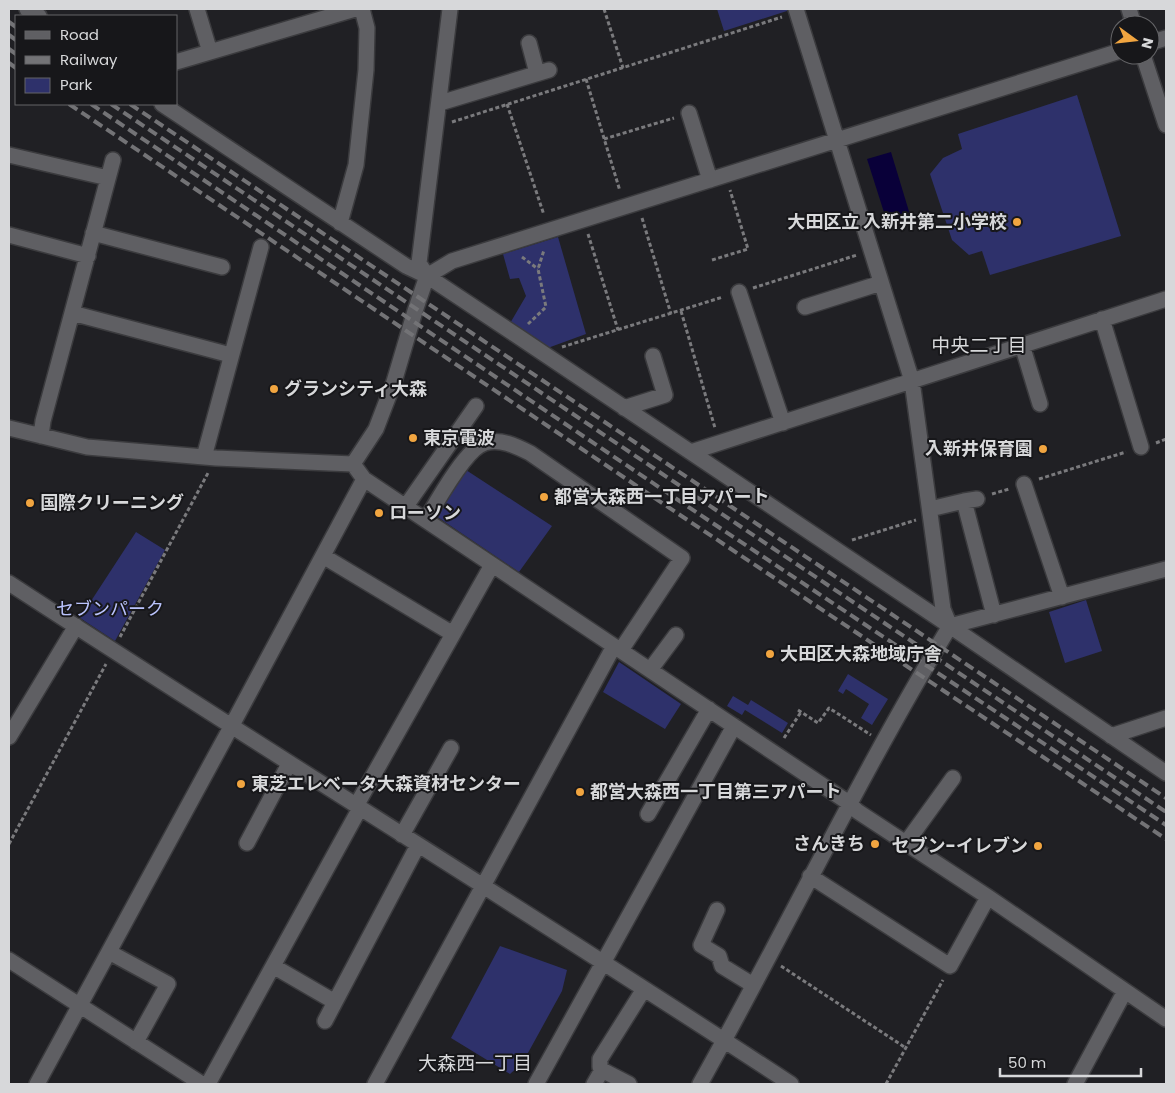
<svg xmlns="http://www.w3.org/2000/svg" width="1175" height="1093" viewBox="0 0 1175 1093" font-family="Poppins,'Noto Sans JP',sans-serif">
	<style>
		.green { fill: #2e316b }
		.water { fill: #090039 }
		.lines { fill: none; stroke-linecap: round; stroke-linejoin: round }
		.minor-casing { stroke: #3b3b3e; stroke-width: 18 }
		.path { stroke: #7a7a7d; stroke-width: 3; stroke-dasharray: 4 2.5; stroke-linecap: butt }
		.minor { stroke: #5f5f63; stroke-width: 15 }
		.rail { stroke: #737376; stroke-width: 4; stroke-dasharray: 10 5; stroke-linecap: butt }
		.poi-dot { fill: #f1a540; stroke: #17171a; stroke-width: 2 }
		.labels { text-anchor: middle; stroke-width: 4; stroke-linejoin: round; paint-order: stroke }
		.poi-label { font-size: 18px; font-weight: bold; fill: #d7d8da; stroke: #17171a; text-anchor: start }
		.park-label { font-size: 18px; fill: #bac3fd; stroke: #17171a }
		.neighbourhood-label { font-size: 19px; fill: #d7d8da; stroke: #17171a }
	</style>
	<rect width="100%" height="100%" fill="#202024"/>
	<!-- green -->
	<path class="green" d="M 717,9 L 787,9 L 787,11 L 724,31 Z
		M 1077,95 L 1121,236 L 990,275 L 982,251 L 969,255 L 952,240 L 930,174 L 943,158 L 962,149 L 958,134 Z
		M 558,237 L 586,334 L 545,349 L 509,325 L 526,296 L 519,278 L 510,279 L 503,254 Z
		M 466,470 L 552,526 L 519,572 L 436,516 Z
		M 136,532 L 165,550 L 115,641 L 80,618 Z
		M 1086,600 L 1102,651 L 1065,663 L 1049,612 Z
		M 619,662 L 681,704 L 665,729 L 603,692 Z
		M 848,674 L 888,699 L 872,725 L 861,718 L 869,704 L 846,689 L 843,694 L 838,691 Z
		M 733,696 L 748,705 L 751,700 L 788,723 L 782,733 L 745,710 L 742,715 L 727,706 Z
		M 500,946 L 567,970 L 562,991 L 523,1062 L 510,1074 L 451,1038 Z"/>
	<!-- water -->
	<path class="water" d="M 891,152 L 911,218 L 888,225 L 867,159 Z"/>
	<g class="lines">
		<!-- minor casing -->
		<g class="minor-casing">
			<path id="minor" d="M 27,9 L 39,16
				M 197,9 L 210,52
				M 796,9 L 912,381 L 943,609 L 950,626
				M 1129,9 L 1134,25
				M 529,43 L 537,73
				M 1150,43 L 1166,38
				M 1143,55 L 1166,125
				M 176,62 L 355,9
				M 440,103 L 549,70
				M 162,104 L 406,266 L 427,276 L 516,335 L 950,626 L 1166,773
				M 689,113 L 710,180
				M 9,155 L 108,178
				M 340,223 L 356,165 L 366,70 L 367,28 L 362,9
				M 93,233 L 222,267
				M 9,235 L 88,256
				M 427,276 L 419,263 L 450,9
				M 739,292 L 783,423
				M 805,307 L 881,283
				M 72,313 L 223,353
				M 1102,319 L 1141,447
				M 1022,345 L 1040,404
				M 624,408 L 665,395 L 653,356
				M 9,428 L 87,447 L 216,458 L 353,464
				M 41,436 L 43,421 L 113,160
				M 691,452 L 1166,299
				M 204,457 L 261,247
				M 353,464 L 364,479 L 834,793 L 849,803 L 857,811 L 988,897 L 1166,1019
				M 353,464 L 376,429 L 394,382 L 415,311 L 427,276 L 452,261 L 1120,51
				M 1024,484 L 1062,597
				M 964,501 L 994,615
				M 406,506 L 476,406
				M 930,509 L 964,501 L 977,499
				M 426,520 C 436,503 466,448 485,443 C 500,438 516,446 530,453 L 682,558 L 621,650
				M 323,556 L 453,634
				M 9,583 C 268,752 532,914 791,1084
				M 650,670 L 676,635
				M 1111,736 L 1166,718
				M 9,737 L 76,626
				M 356,806 L 492,565
				M 648,814 L 709,709
				M 402,835 L 451,748
				M 247,843 L 289,764
				M 906,843 L 953,778
				M 810,876 L 950,966 L 988,897
				M 717,910 L 701,945 L 719,956 L 722,966 L 753,985
				M 109,952 L 168,984 L 136,1042
				M 9,960 L 202,1084
				M 273,966 L 335,1002
				M 325,1021 L 418,845
				M 37,1084 L 231,727 L 364,479
				M 208,1084 L 360,808
				M 375,1084 L 614,646
				M 536,1084 L 734,726
				M 594,1084 L 602,1070
				M 629,1084 L 602,1070 L 600,1067 L 600,1059 L 644,989
				M 700,1084 C 785,932 860,775 950,626 L 1166,569
				M 1075,1084 L 1125,991"/>
		</g>
		<!-- path -->
		<path class="path" d="M 604,9 L 623,68
			M 586,79 L 620,191
			M 507,104 L 544,215
			M 452,122 L 782,17
			M 604,139 L 674,118
			M 642,218 L 671,314
			M 588,234 L 618,330
			M 522,257 L 538,269
			M 712,260 L 748,249 L 730,190
			M 753,288 L 857,255
			M 681,311 L 715,428
			M 528,324 L 546,307 L 538,269 L 544,250
			M 562,347 L 723,297
			M 1156,443 L 1166,439
			M 1039,479 L 1126,452
			M 992,494 L 1009,489
			M 852,540 L 916,520
			M 120,637 L 208,473
			M 798,710 L 818,723 L 829,708 L 871,735
			M 784,738 L 801,712
			M 9,844 L 106,664
			M 781,966 L 906,1048
			M 886,1084 L 943,980"/>
		<!-- minor -->
		<use href="#minor" class="minor"/>
		<!-- rail -->
		<path class="rail" d="M 9,22 L 16,27
			M 9,35 L 16,40
			M 9,49 L 16,54
			M 9,63 L 16,68
			M 69,104 L 677,513 L 1166,839
			M 91,104 L 684,504 L 1166,825
			M 111,104 L 1166,812
			M 130,104 L 1166,798"/>
	</g>
	<!-- markers -->
	<g class="poi-dot">
		<circle cx="1017" cy="222" r="5"/>
		<circle cx="274" cy="389" r="5"/>
		<circle cx="413" cy="438" r="5"/>
		<circle cx="1043" cy="449" r="5"/>
		<circle cx="544" cy="497" r="5"/>
		<circle cx="30" cy="503" r="5"/>
		<circle cx="379" cy="513" r="5"/>
		<circle cx="770" cy="654" r="5"/>
		<circle cx="241" cy="784" r="5"/>
		<circle cx="580" cy="792" r="5"/>
		<circle cx="875" cy="844" r="5"/>
		<circle cx="1038" cy="846" r="5"/>
	</g>
	<g class="labels">
		<!-- poi labels -->
		<g class="poi-label">
			<text x="1007" y="228" text-anchor="end">大田区立 入新井第二小学校</text>
			<text x="284" y="395">グランシティ大森</text>
			<text x="423" y="444">東京電波</text>
			<text x="1033" y="455" text-anchor="end">入新井保育園</text>
			<text x="554" y="503">都営大森西一丁目アパート</text>
			<text x="40" y="509">国際クリーニング</text>
			<text x="389" y="519">ローソン</text>
			<text x="780" y="660">大田区大森地域庁舎</text>
			<text x="251" y="790">東芝エレベータ大森資材センター</text>
			<text x="590" y="798">都営大森西一丁目第三アパート</text>
			<text x="865" y="850" text-anchor="end">さんきち</text>
			<text x="1028" y="852" text-anchor="end">セブン-イレブン</text>
		</g>
		<!-- park labels -->
		<g class="park-label">
			<text x="110" y="615">セブンパーク</text>
		</g>
		<!-- neighbourhood labels -->
		<g class="neighbourhood-label">
			<text x="979" y="352">中央二丁目</text>
			<text x="475" y="1070">大森西一丁目</text>
		</g>
	</g>
	<!-- border -->
	<rect width="1175" height="1093" fill="none" stroke="#d7d8da" stroke-width="20"/>
	<!-- legend -->
	<rect x="15" y="15" width="162" height="90" fill="#17171a" stroke="#646467"/>
	<rect x="25" y="31" width="25" height="8" fill="#5f5f63" stroke="#646467"/>
	<text x="60" y="40" font-size="15" fill="#d7d8da">Road</text>
	<rect x="25" y="56" width="25" height="8" fill="#737376" stroke="#646467"/>
	<text x="60" y="65" font-size="15" fill="#d7d8da">Railway</text>
	<rect x="25" y="78" width="25" height="15" fill="#2e316b" stroke="#646467"/>
	<text x="60" y="90" font-size="15" fill="#d7d8da">Park</text>
	<!-- north arrow -->
	<g transform="translate(1135 40) rotate(105)"><circle r="24" fill="#17171a" stroke="#646467"/>
	<path d="M0-4L9 19L0 12L-9 19Z" fill="#f1a540"/>
	<text y="-8" font-size="14" font-weight="bold" text-anchor="middle" fill="#d7d8da">N</text>
	</g>
	<!-- scale -->
	<path d="M1000 1068v8h141v-8" fill="none" stroke="#d7d8da" stroke-width="2.5"/>
	<text x="1008" y="1068" font-size="15" fill="#d7d8da" stroke="#17171a" stroke-width="4" paint-order="stroke">50 m</text>
</svg>
